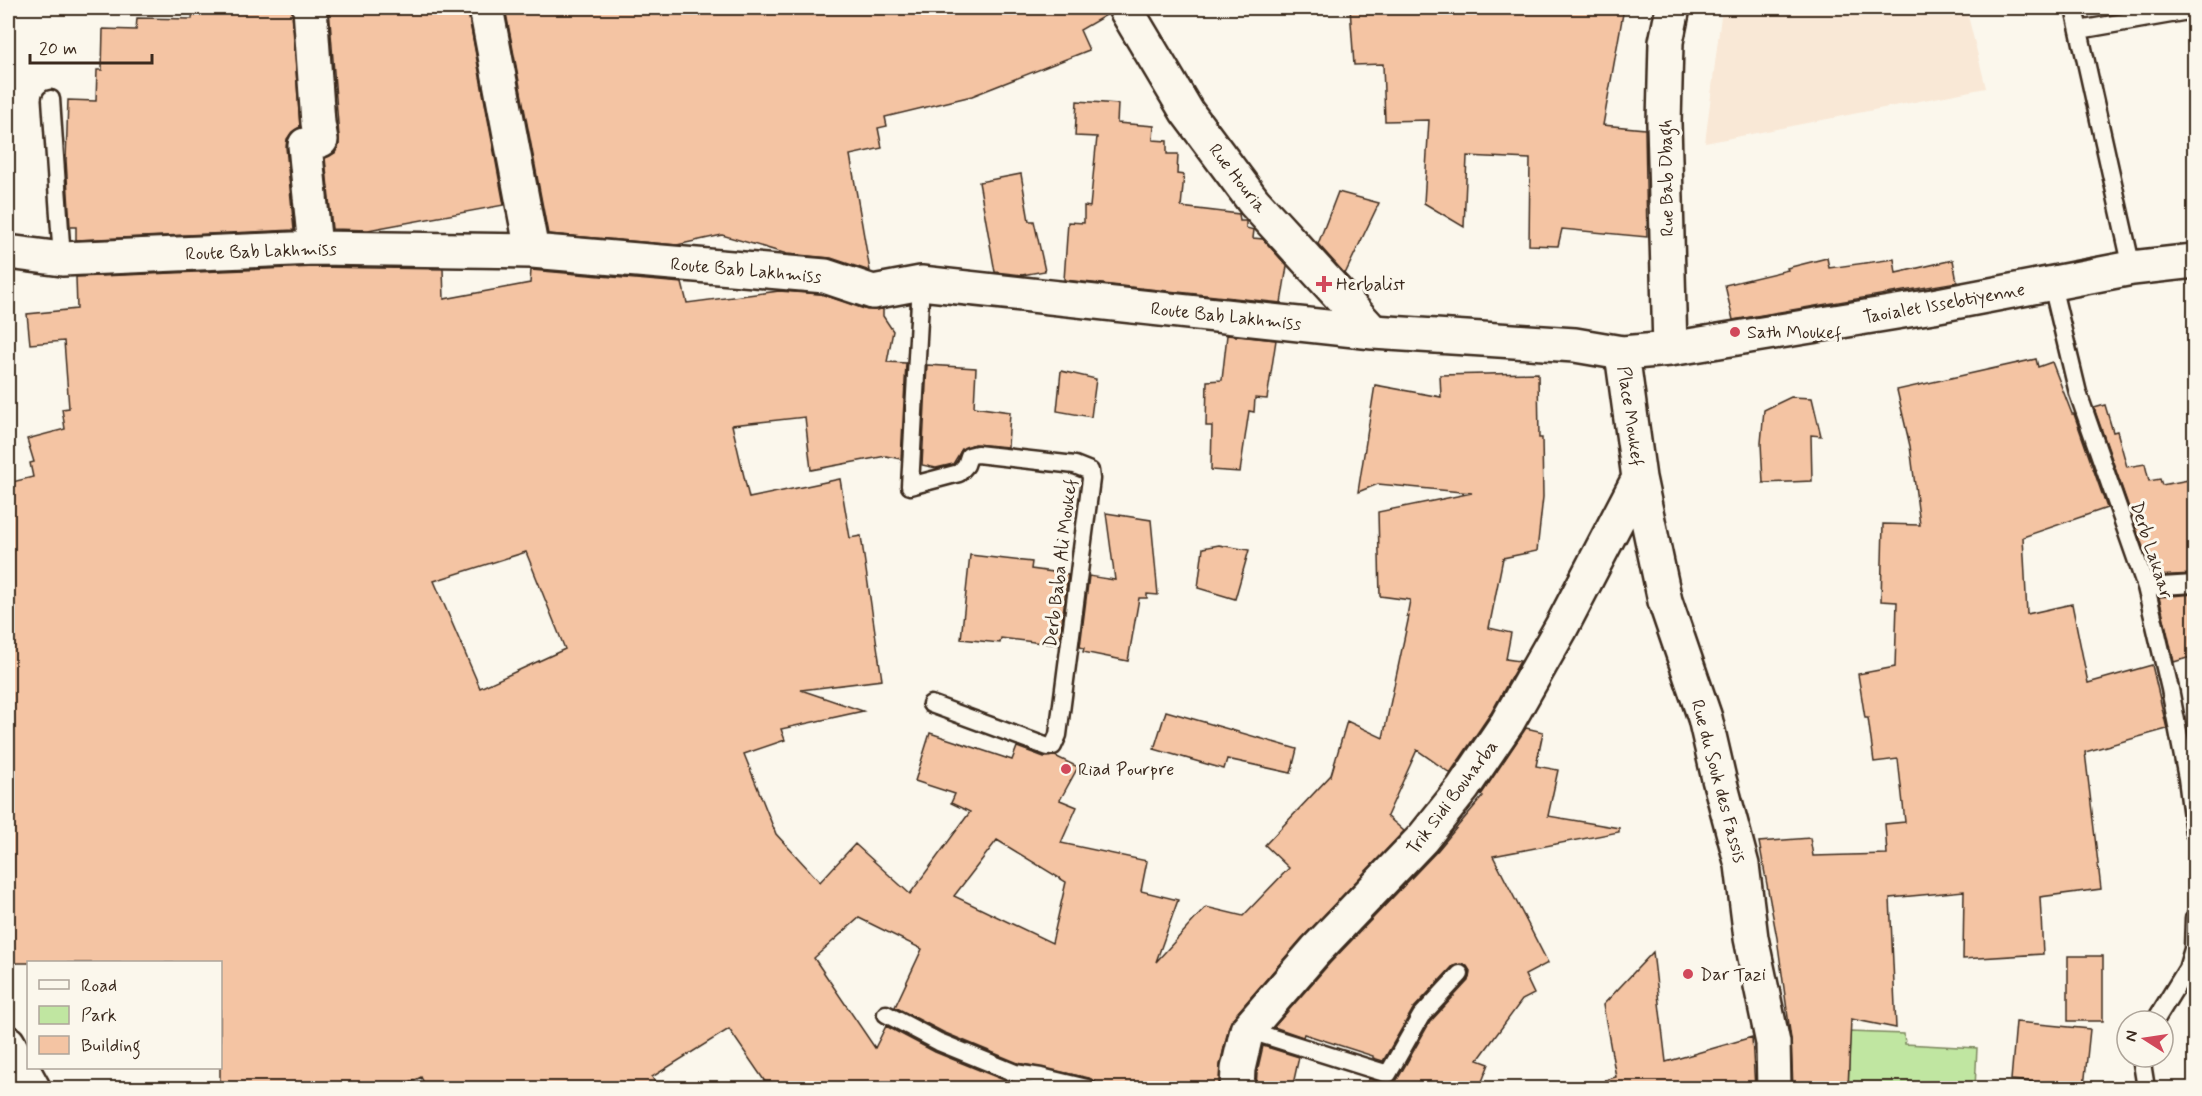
<svg xmlns="http://www.w3.org/2000/svg" width="2202" height="1096" viewBox="0 0 2202 1096" font-family="Mynerve,sans-serif">
	<style>
		.built { fill: #f9e8d6 }
		.park { fill: #c0e6a1; stroke: #7e8860; stroke-width: 1.5 }
		.building { fill: #f4c4a3; stroke: #3b2a1e; stroke-width: 1.5; fill-rule: evenodd }
		.lines { fill: none; stroke-linecap: round; stroke-linejoin: round }
		.service-casing { stroke: #3b2a1e; stroke-width: 21 }
		.minor-casing { stroke: #3b2a1e; stroke-width: 38 }
		.service { stroke: #fbf7ec; stroke-width: 16 }
		.minor { stroke: #fbf7ec; stroke-width: 33 }
		.poi-dot { fill: #d1495b; stroke: #fbf7ec; stroke-width: 2 }
		.labels { text-anchor: middle; stroke-width: 6; stroke-linejoin: round; paint-order: stroke }
		.street-label { font-size: 18px; fill: #3b2a1e; stroke: #fbf7ec }
		.poi-label { font-size: 18px; fill: #3b2a1e; stroke: #fbf7ec; text-anchor: start }
	</style>
	<rect width="100%" height="100%" fill="#fbf7ec"/>
	<filter id="ink" filterUnits="userSpaceOnUse"><feTurbulence type="fractalNoise" baseFrequency=".0167" numOctaves="2"/><feDisplacementMap in="SourceGraphic" scale="12" xChannelSelector="R" yChannelSelector="G"/><feConvolveMatrix kernelMatrix="1 2 1 2 8 2 1 2 1" color-interpolation-filters="sRGB"/></filter>
	<g filter="url(#ink)">
		<!-- built -->
		<path class="built" d="M 1722,8 L 1966,8 L 1986,88 L 1705,143 Z"/>
		<!-- park -->
		<path class="park" d="M 1850,1032 L 1904,1034 L 1905,1044 L 1977,1048 L 1975,1088 L 1848,1088 Z"/>
		<!-- building -->
		<path class="building" d="M 193,8 L 292,8 L 300,127 L 292,132 L 287,139 L 286,147 L 294,230 L 76,240 L 76,227 L 70,227 L 66,160 L 68,100 L 96,101 L 97,70 L 102,70 L 103,29 L 136,30 L 137,18 L 192,19 Z
			M 329,8 L 458,8 L 459,13 L 468,12 L 504,205 L 368,230 L 332,229 L 325,158 L 335,153 L 339,145 L 339,137 Z
			M 505,8 L 1106,8 L 1108,14 L 1080,30 L 1089,50 L 972,96 L 885,117 L 887,126 L 878,128 L 882,148 L 850,155 L 870,271 L 831,258 L 787,254 L 722,235 L 677,245 L 548,234 Z
			M 1350,8 L 1624,8 L 1603,125 L 1645,129 L 1647,237 L 1562,229 L 1558,246 L 1529,245 L 1530,159 L 1467,156 L 1464,227 L 1424,203 L 1429,120 L 1385,121 L 1383,64 L 1354,65 Z
			M 1077,101 L 1118,104 L 1117,123 L 1154,126 L 1153,140 L 1167,141 L 1167,154 L 1178,154 L 1177,174 L 1184,175 L 1181,207 L 1239,214 L 1240,221 L 1246,221 L 1246,228 L 1254,230 L 1253,238 L 1263,239 L 1287,266 L 1281,303 L 1064,280 L 1068,222 L 1084,223 L 1084,206 L 1090,207 L 1097,137 L 1075,136 Z
			M 1021,174 L 1029,221 L 1034,221 L 1045,271 L 1022,275 L 995,272 L 979,182 Z
			M 1338,192 L 1379,203 L 1345,274 L 1318,244 Z
			M 1827,258 L 1829,268 L 1894,259 L 1896,273 L 1953,260 L 1957,282 L 1733,320 L 1725,285 L 1788,270 L 1787,268 Z
			M 315,267 L 443,269 L 444,299 L 530,283 L 531,270 L 682,283 L 687,303 L 779,291 L 821,294 L 867,310 L 883,309 L 883,316 L 893,331 L 887,362 L 906,363 L 901,459 L 886,456 L 811,470 L 805,417 L 732,425 L 749,498 L 840,479 L 850,538 L 861,536 L 882,680 L 801,690 L 863,711 L 781,729 L 785,740 L 744,754 L 776,834 L 820,882 L 855,844 L 910,894 L 970,812 L 951,803 L 955,794 L 915,781 L 930,733 L 1012,760 L 1017,747 L 1044,757 L 1055,756 L 1078,767 L 1060,800 L 1077,807 L 1061,843 L 1147,861 L 1141,891 L 1178,900 L 1156,962 L 1206,907 L 1243,916 L 1289,868 L 1265,845 L 1331,775 L 1347,721 L 1383,738 L 1409,616 L 1407,616 L 1410,600 L 1380,596 L 1378,512 L 1472,493 L 1378,484 L 1358,492 L 1375,385 L 1441,397 L 1440,375 L 1538,373 L 1539,438 L 1542,438 L 1543,497 L 1537,551 L 1503,558 L 1489,628 L 1511,633 L 1506,659 L 1520,661 L 1491,713 L 1450,773 L 1417,750 L 1387,816 L 1404,831 L 1302,938 L 1233,1018 L 1229,1026 L 1220,1065 L 1219,1089 L 1097,1089 L 1095,1081 L 1089,1078 L 1018,1063 L 943,1032 L 895,1007 L 922,949 L 859,918 L 814,958 L 875,1048 L 886,1026 L 935,1052 L 1011,1083 L 1044,1089 L 770,1089 L 729,1029 L 652,1077 L 659,1089 L 427,1089 L 421,1077 L 398,1089 L 220,1089 L 220,963 L 8,963 L 8,483 L 33,477 L 30,463 L 34,462 L 27,439 L 65,429 L 62,409 L 69,408 L 64,341 L 30,344 L 27,314 L 77,309 L 76,277 ZM 526,552 L 565,649 L 480,688 L 434,581 ZM 997,840 L 1066,882 L 1052,943 L 954,896 Z
			M 1227,335 L 1276,340 L 1267,399 L 1255,398 L 1254,412 L 1249,411 L 1240,472 L 1211,470 L 1212,426 L 1206,426 L 1207,381 L 1222,380 Z
			M 2036,359 L 2038,367 L 2052,362 L 2072,414 L 2074,414 L 2107,508 L 2023,537 L 2027,614 L 2072,604 L 2088,683 L 2152,665 L 2167,729 L 2085,752 L 2101,889 L 2040,897 L 2043,954 L 1963,959 L 1964,891 L 1890,898 L 1896,1028 L 1851,1019 L 1848,1089 L 1793,1089 L 1791,1039 L 1777,938 L 1759,842 L 1810,838 L 1813,856 L 1887,854 L 1885,824 L 1905,822 L 1898,759 L 1874,762 L 1868,718 L 1865,718 L 1858,674 L 1895,667 L 1897,602 L 1881,601 L 1883,524 L 1920,525 L 1910,446 L 1897,390 Z
			M 927,365 L 976,368 L 974,407 L 1010,412 L 1008,447 L 974,444 L 962,449 L 953,464 L 936,468 L 922,465 Z
			M 1061,371 L 1096,379 L 1091,417 L 1057,411 Z
			M 1791,397 L 1812,398 L 1821,436 L 1811,435 L 1812,481 L 1763,483 L 1761,443 L 1764,410 Z
			M 2105,405 L 2113,432 L 2117,431 L 2127,467 L 2145,464 L 2149,481 L 2160,479 L 2162,485 L 2194,479 L 2194,574 L 2153,576 L 2094,408 Z
			M 1106,513 L 1151,520 L 1158,595 L 1147,594 L 1147,598 L 1139,598 L 1128,661 L 1083,652 L 1084,648 L 1080,647 L 1089,576 L 1115,580 Z
			M 1219,545 L 1249,550 L 1235,599 L 1198,588 L 1203,548 Z
			M 970,555 L 1032,562 L 1031,569 L 1068,574 L 1059,645 L 1001,638 L 1000,643 L 961,639 Z
			M 2194,594 L 2194,656 L 2174,662 L 2159,597 Z
			M 1166,711 L 1297,749 L 1291,773 L 1227,759 L 1224,769 L 1154,749 Z
			M 1526,728 L 1543,732 L 1536,766 L 1558,770 L 1548,816 L 1619,828 L 1619,832 L 1493,856 L 1548,963 L 1525,975 L 1534,994 L 1522,1000 L 1478,1060 L 1489,1064 L 1479,1089 L 1365,1089 L 1368,1079 L 1389,1084 L 1397,1080 L 1430,1022 L 1468,981 L 1470,971 L 1467,966 L 1462,964 L 1453,966 L 1413,1009 L 1383,1061 L 1373,1058 L 1373,1056 L 1304,1034 L 1303,1037 L 1274,1027 L 1330,963 L 1438,850 L 1483,796 L 1481,795 Z
			M 1653,952 L 1666,1062 L 1752,1037 L 1755,1089 L 1607,1089 L 1605,1080 L 1616,1077 L 1603,1005 Z
			M 2068,956 L 2103,956 L 2103,1021 L 2068,1021 Z
			M 2016,1022 L 2090,1029 L 2084,1087 L 2011,1080 Z
			M 1263,1046 L 1299,1057 L 1292,1089 L 1256,1089 L 1257,1072 Z"/>
		<g class="lines">
			<!-- service casing -->
			<g class="service-casing">
				<path id="service" d="M 2074,8 L 2132,268
					M 2079,30 L 2194,10
					M 51,99 L 62,259
					M 921,283 L 910,486 L 959,473 L 966,465 L 969,456 L 977,454 L 1075,465 L 1090,471 L 1091,479 L 1058,735 L 1053,746 L 1048,747 L 931,704
					M 2052,285 L 2078,393 L 2146,587 L 2170,689 L 2187,778 L 2194,833
					M 2146,587 L 2194,584
					M 886,1014 L 939,1042 L 1015,1073 L 1041,1077 L 1087,1088
					M 2155,1021 L 2187,969 L 2193,949 L 2194,918
					M 1247,1030 L 1388,1074 L 1421,1016 L 1460,974
					M 2141,1057 L 2146,1088"/>
			</g>
			<!-- minor casing -->
			<g class="minor-casing">
				<path id="minor" d="M 310,8 L 318,123 L 321,140 L 305,145 L 315,248
					M 486,8 L 532,251
					M 1125,8 L 1187,112 L 1254,202 L 1373,332
					M 8,252 L 62,259 L 315,248 L 532,251 L 825,276 L 873,292 L 921,283 L 1373,332 L 1575,345 L 1622,353 L 1670,349 L 1933,306 L 2132,268 L 2194,261
					M 1670,349 L 1664,123 L 1666,42 L 1673,8
					M 1622,353 L 1639,478 L 1665,601 L 1705,718 L 1719,779 L 1742,865 L 1751,938 L 1773,1043 L 1774,1088
					M 8,1043 L 33,1088
					M 1237,1088 L 1238,1069 L 1247,1030 L 1316,950 L 1423,838 L 1463,788 L 1507,723 L 1561,628 L 1639,478"/>
			</g>
			<!-- service -->
			<use href="#service" class="service"/>
			<!-- minor -->
			<use href="#minor" class="minor"/>
		</g>
	</g>
	<!-- markers -->
	<g class="poi-dot">
		<path d="M1321 275h6v6h6v6h-6v6h-6v-6h-6v-6h6z"/>
		<circle cx="1735" cy="332" r="6"/>
		<circle cx="1066" cy="769" r="6"/>
		<circle cx="1688" cy="974" r="6"/>
	</g>
	<g class="labels">
		<!-- street labels -->
		<g class="street-label">
			<text transform="translate(1238 178) rotate(52)" y="6">Rue Houria</text>
			<text transform="translate(1666 178) rotate(-91)" y="6">Rue Bab Dbagh</text>
			<text transform="translate(261 251) rotate(-2)" y="6">Route Bab Lakhmiss</text>
			<text transform="translate(746 270) rotate(5)" y="6">Route Bab Lakhmiss</text>
			<text transform="translate(1944 303) rotate(-10)" y="6">Taoialet Issebtiyenne</text>
			<text transform="translate(1226 316) rotate(6)" y="6">Route Bab Lakhmiss</text>
			<text transform="translate(1631 416) rotate(82)" y="6">Place Moukef</text>
			<text transform="translate(2152 550) rotate(72)" y="6">Derb Lakaar</text>
			<text transform="translate(1060 563) rotate(-83)" y="6">Derb Baba Ali Moukef</text>
			<text transform="translate(1719 781) rotate(75)" y="6">Rue du Souk des Fassis</text>
			<text transform="translate(1452 797) rotate(-53)" y="6">Trik Sidi Bouharba</text>
		</g>
		<!-- poi labels -->
		<g class="poi-label">
			<text x="1336" y="290">Herbalist</text>
			<text x="1747" y="338">Sath Moukef</text>
			<text x="1078" y="775">Riad Pourpre</text>
			<text x="1700" y="980">Dar Tazi</text>
		</g>
	</g>
	<!-- margin -->
	<rect width="2202" height="1096" fill="none" stroke="#fbf7ec" stroke-width="30"/>
	<rect x="15" y="15" width="2172" height="1066" fill="none" stroke="#3b2a1e" stroke-width="2" filter="url(#ink)"/>
	<!-- legend -->
	<rect x="27" y="961" width="195" height="108" fill="#fbf7ec" stroke="#aea59a" stroke-width="1.5"/>
	<rect x="39" y="980" width="30" height="9" fill="#fbf7ec" stroke="#aea59a" stroke-width="1.5"/>
	<text x="81" y="991" font-size="18" fill="#3b2a1e">Road</text>
	<rect x="39" y="1006" width="30" height="18" fill="#c0e6a1" stroke="#aea59a" stroke-width="1.5"/>
	<text x="81" y="1021" font-size="18" fill="#3b2a1e">Park</text>
	<rect x="39" y="1036" width="30" height="18" fill="#f4c4a3" stroke="#aea59a" stroke-width="1.5"/>
	<text x="81" y="1051" font-size="18" fill="#3b2a1e">Building</text>
	<!-- north arrow -->
	<g transform="translate(2145 1039) rotate(282)"><circle r="28" fill="#fbf7ec" stroke="#aea59a" stroke-width="1.5"/>
	<path d="M0-4.5L10 22L0 15L-10 22Z" fill="#d1495b"/>
	<text y="-9" font-size="16" font-weight="bold" text-anchor="middle" fill="#3b2a1e">N</text>
	</g>
	<!-- scale -->
	<path d="M30 54v9h122v-9" fill="none" stroke="#3b2a1e" stroke-width="3"/>
	<text x="39" y="54" font-size="18" fill="#3b2a1e" stroke="#fbf7ec" stroke-width="4.5" paint-order="stroke">20 m</text>
</svg>
